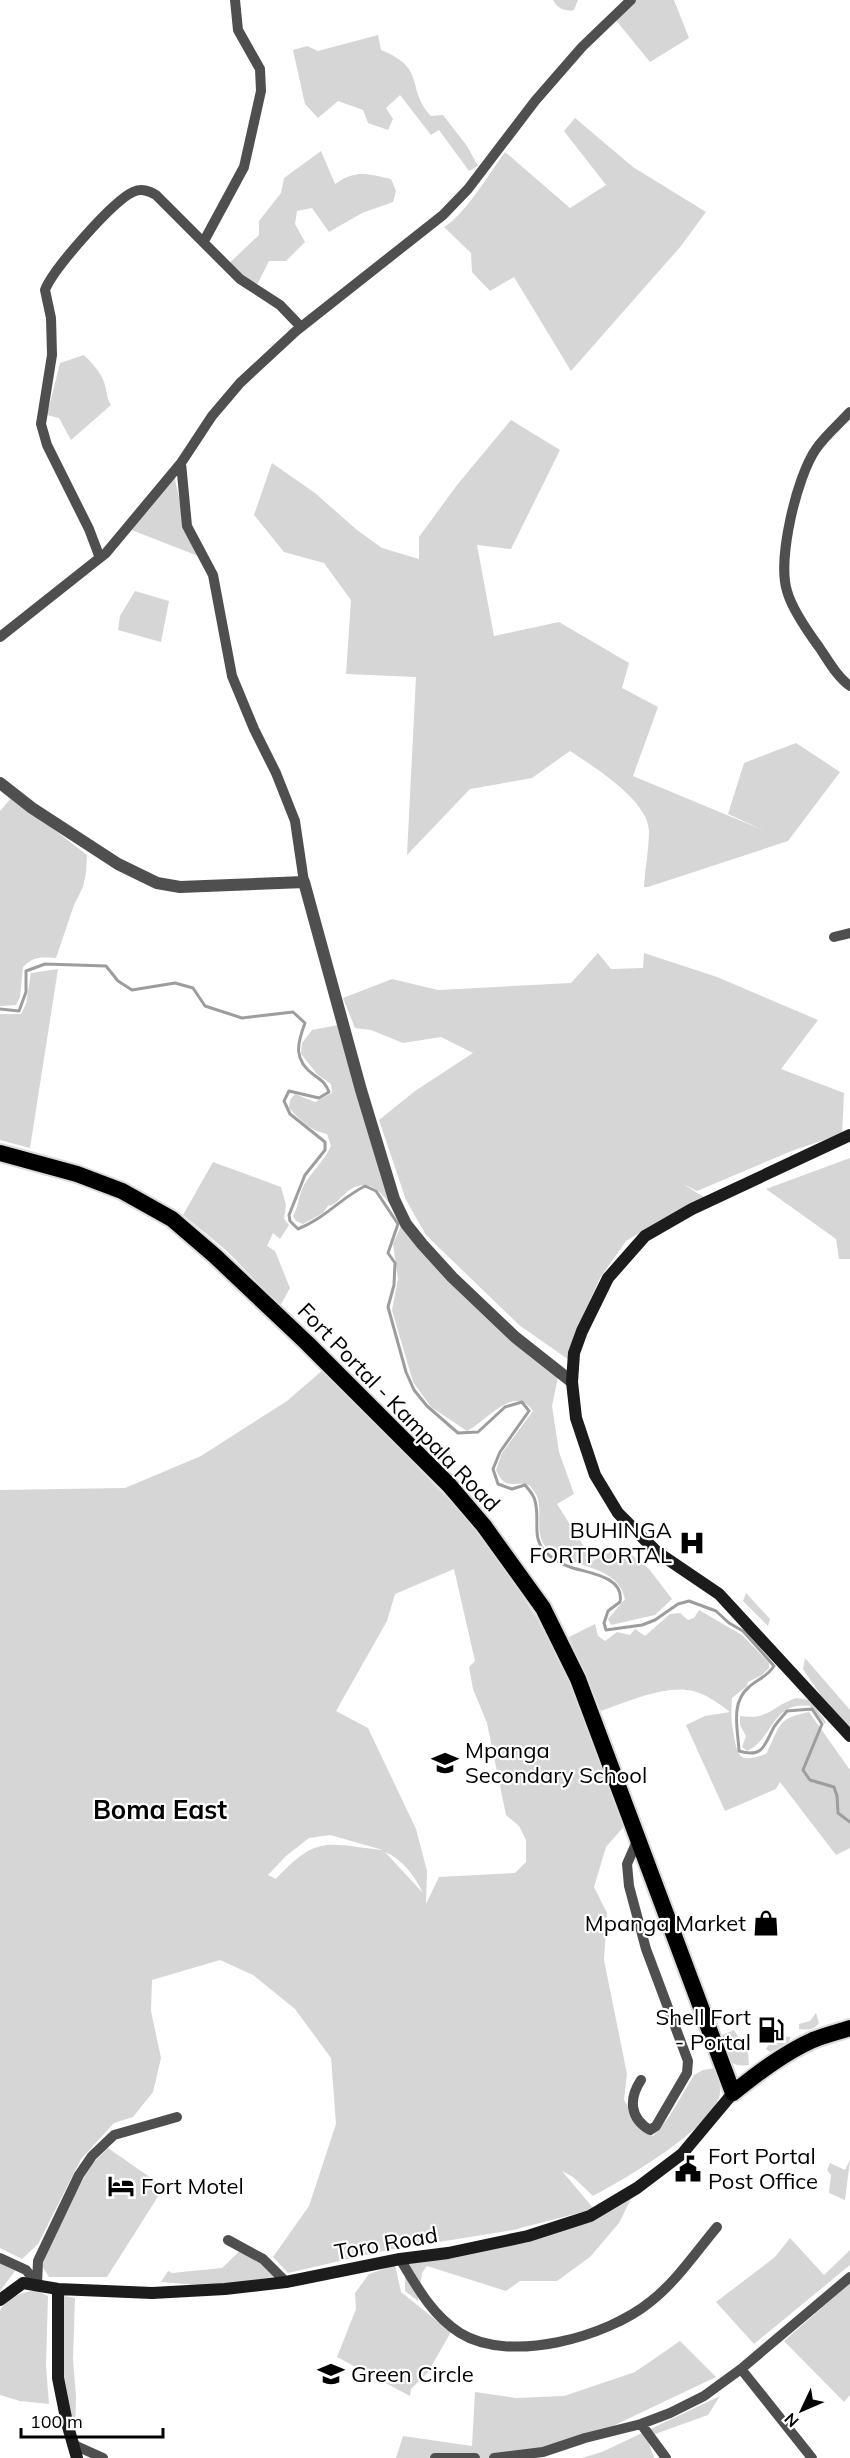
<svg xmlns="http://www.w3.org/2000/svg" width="850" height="2458" viewBox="0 0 850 2458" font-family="Mulish,sans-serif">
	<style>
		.green { fill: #d6d6d6; fill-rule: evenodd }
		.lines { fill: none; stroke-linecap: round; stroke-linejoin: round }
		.stream { stroke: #9d9d9d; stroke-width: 3 }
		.trunk-casing { stroke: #dbdbdb; stroke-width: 20 }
		.minor { stroke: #4f4f4f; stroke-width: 10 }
		.tertiary { stroke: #4f4f4f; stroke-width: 12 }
		.secondary { stroke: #1c1c1c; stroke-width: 12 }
		.trunk { stroke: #000; stroke-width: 16 }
		.labels { text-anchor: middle; stroke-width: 4.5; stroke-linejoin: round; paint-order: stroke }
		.street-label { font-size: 22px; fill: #000; stroke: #fff }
		.poi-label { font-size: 22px; fill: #000; stroke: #fff; text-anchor: start }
		.quarter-label { font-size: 26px; font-weight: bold; fill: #000; stroke: #fff }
	</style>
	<rect width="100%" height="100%" fill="#fff"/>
	<!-- green -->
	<path class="green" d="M 553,0 L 578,0 L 574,10 C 565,12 557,8 553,0 Z
		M 635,0 L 674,0 L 689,38 L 650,62 L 615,19 Z
		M 378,35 L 381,50 C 428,69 405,88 431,116 L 443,115 L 467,146 L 478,166 L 469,171 L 439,130 L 431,135 L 400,95 L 386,108 L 393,119 L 388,130 L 368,123 L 363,110 L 338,101 L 318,118 L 305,104 L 293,50 L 307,46 L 318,51 Z
		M 575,118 L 633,167 L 706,212 L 681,246 L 571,371 L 514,277 L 490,291 L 472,272 L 471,253 L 444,227 C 464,216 491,171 505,152 L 570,208 L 606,185 L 564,131 Z
		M 321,151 L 335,184 C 356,169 368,174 391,179 L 396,191 L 393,202 L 362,213 L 329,232 L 312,208 L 297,211 L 295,224 L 305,242 L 286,261 L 269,261 L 257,285 L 223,269 L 259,235 L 259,221 L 281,193 L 284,178 Z
		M 84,355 C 92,363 100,371 104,382 C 107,390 106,397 111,405 L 71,440 L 59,418 L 47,415 L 60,363 Z
		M 511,420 L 560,450 L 511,549 L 477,545 L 494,636 L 559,622 L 629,663 L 622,688 L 658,707 L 633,776 L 763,830 L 728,814 L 744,763 L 796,743 L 840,772 L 788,841 L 648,887 L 644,887 C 645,868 649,849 649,831 C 648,800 594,767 570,751 L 532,778 L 470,789 L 407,855 L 416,677 L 346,674 L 351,600 L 324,563 L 284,552 L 254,515 L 272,463 L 315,493 L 357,530 L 382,548 L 419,559 L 419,537 L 457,485 Z
		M 174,475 L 180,502 L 198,556 L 129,529 Z
		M 135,591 L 169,601 L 161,642 L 118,630 L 120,616 Z
		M 12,797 L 87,855 L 86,873 L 83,887 L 74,905 L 56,958 C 41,957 34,956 23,967 L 20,997 L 16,1005 L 2,1006 L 0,1006 L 0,811 Z
		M 598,953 L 611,969 L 643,968 L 644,953 L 717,977 L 818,1020 L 781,1069 L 844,1093 L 842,1134 L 794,1150 L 697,1191 L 683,1184 L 707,1199 L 661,1220 L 626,1241 L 600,1278 L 574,1336 L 569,1360 L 519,1325 L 426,1235 L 406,1200 L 379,1120 L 415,1091 L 473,1053 L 441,1037 L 403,1043 L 371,1030 L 355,1028 L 343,998 L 392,979 L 438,990 L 571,983 Z
		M 58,969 L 30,1148 L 0,1140 L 0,1014 L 21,1014 L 26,1004 L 31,973 Z
		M 338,1025 L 379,1161 L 423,1244 L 558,1377 L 552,1406 L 559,1452 L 574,1494 L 557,1504 L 593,1561 L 621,1546 L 649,1569 L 672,1599 L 655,1615 L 611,1625 L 608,1619 L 625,1599 C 617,1562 569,1570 546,1547 C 534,1534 543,1512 537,1496 C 535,1492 532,1488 529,1485 C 512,1480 506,1492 496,1470 L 502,1453 L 533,1411 C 514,1383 486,1422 467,1431 L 431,1407 L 413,1382 L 392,1310 L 398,1279 L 393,1244 L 401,1226 C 392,1204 373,1171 347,1192 C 340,1197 338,1204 328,1206 L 323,1213 L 303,1224 L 296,1221 L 293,1216 C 299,1206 298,1196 304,1185 C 312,1171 325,1160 331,1146 L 327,1134 C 311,1131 301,1121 289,1108 L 290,1100 L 295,1094 L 315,1102 L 332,1093 L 331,1084 L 318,1075 L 301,1054 L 302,1043 L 312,1030 Z
		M 850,1158 L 850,1259 L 839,1259 L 836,1239 L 766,1189 Z
		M 213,1162 L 281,1187 L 286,1205 L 284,1219 L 289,1225 L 280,1239 L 273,1233 L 267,1246 L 275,1251 L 290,1288 L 280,1306 L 227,1251 L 183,1215 Z
		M 324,1369 L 467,1519 L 495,1554 L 536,1617 L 582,1706 L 627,1823 L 606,1847 L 594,1887 L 607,1913 L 604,1960 L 627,2074 L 624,2100 L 645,2131 L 653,2136 L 669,2117 L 694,2075 L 703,2070 L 716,2068 C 718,2079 723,2090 718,2100 C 704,2133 625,2179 593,2196 L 573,2177 L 562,2171 L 594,2209 L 513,2230 L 383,2251 L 288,2273 L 273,2257 L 309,2206 L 336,2124 L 331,2058 L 295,2009 L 253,1975 L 220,1960 L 152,1980 L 151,2011 L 161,2058 L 153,2092 L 133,2117 L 114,2123 L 81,2159 L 38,2244 L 22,2259 L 0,2248 L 0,1490 L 125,1488 L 201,1456 L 287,1401 ZM 454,1569 L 475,1661 L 469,1667 L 473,1689 L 487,1723 L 506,1815 L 519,1826 L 526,1840 L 526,1862 L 515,1873 L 439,1877 L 426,1904 L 427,1871 L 416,1829 L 368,1728 L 336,1711 L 387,1621 L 395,1594 ZM 330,1835 L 383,1850 C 329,1845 318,1833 276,1879 L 268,1875 L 286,1856 L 309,1838 ZM 385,1852 C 402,1859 415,1876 423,1893 Z
		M 746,1593 L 770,1619 L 768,1626 L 743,1601 Z
		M 699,1610 L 742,1635 L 769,1663 L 769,1668 L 762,1675 L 748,1682 L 747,1686 L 732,1698 C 731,1714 731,1721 734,1736 C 738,1760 742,1762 766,1754 C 781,1726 775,1719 809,1712 L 850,1770 L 850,1848 L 836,1855 L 780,1782 L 776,1789 L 725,1811 L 686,1725 L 705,1716 L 730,1712 C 720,1704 706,1694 693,1691 C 668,1684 625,1702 601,1711 L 569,1637 L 595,1624 L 598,1636 L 605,1641 L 617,1632 L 630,1635 L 635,1629 L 645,1636 L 670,1614 L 680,1613 L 688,1620 L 694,1618 Z
		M 805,1658 L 850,1710 L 850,1730 L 824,1700 L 803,1669 Z
		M 796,1698 L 810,1700 L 826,1722 L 825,1724 L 810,1706 C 771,1701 774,1739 747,1751 L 742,1747 L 746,1736 L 740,1725 L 740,1716 C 770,1720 772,1706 796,1698 Z
		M 816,2013 L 819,2023 C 814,2030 807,2030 799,2029 L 799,2024 L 810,2021 Z
		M 734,2030 L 748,2053 L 749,2065 C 727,2068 725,2055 715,2038 Z
		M 782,2036 L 791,2037 L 788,2043 L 770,2052 L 766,2049 L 770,2043 Z
		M 108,2148 L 164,2187 L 107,2277 L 49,2277 L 42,2266 L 45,2256 L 89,2167 Z
		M 850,2160 L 845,2200 L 829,2193 L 831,2175 L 827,2170 L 830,2163 L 845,2170 Z
		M 634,2193 L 619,2223 L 590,2257 L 557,2281 L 520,2281 L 506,2291 L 427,2266 L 422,2273 L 418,2301 L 405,2291 L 405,2258 L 516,2237 L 589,2215 Z
		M 790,2238 L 824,2275 L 850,2250 L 850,2265 L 754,2344 L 716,2302 L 775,2257 Z
		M 244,2247 L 281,2275 L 223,2287 L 161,2282 L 168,2271 L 172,2273 L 222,2268 Z
		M 0,2263 L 15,2271 L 0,2291 Z
		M 395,2265 L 401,2292 L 451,2332 L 428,2372 L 411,2389 L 410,2396 L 337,2357 L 356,2309 L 355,2293 L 369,2274 Z
		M 850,2283 L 850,2395 L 844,2402 L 784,2341 Z
		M 36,2290 L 48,2296 L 46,2366 L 49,2404 L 20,2401 L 0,2395 L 0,2311 C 8,2296 21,2293 36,2290 Z
		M 64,2296 L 75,2298 L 73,2360 L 76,2396 L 75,2434 L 63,2383 Z
		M 680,2341 L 716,2377 L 596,2434 L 533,2458 L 396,2458 L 403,2436 L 472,2446 L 475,2392 L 516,2398 L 564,2396 L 635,2372 Z
		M 720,2396 L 708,2415 L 647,2437 L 654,2458 L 582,2458 L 602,2452 Z"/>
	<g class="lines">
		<!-- stream -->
		<path class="stream" d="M 0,1009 L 19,1011 L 26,992 L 26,971 L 45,964 L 106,966 L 118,981 L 132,990 L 175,983 L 193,988 L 205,1006 L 242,1018 L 293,1012 L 305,1023 C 297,1044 293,1060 314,1075 C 322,1081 325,1082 329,1092 L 319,1098 L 289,1091 L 284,1101 L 290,1114 L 325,1142 L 325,1150 L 305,1175 L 289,1215 L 290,1221 L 298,1229 C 324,1219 341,1198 365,1186 L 376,1191 L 398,1224 L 388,1253 L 395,1263 L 394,1285 L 388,1307 L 406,1372 L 414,1390 L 427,1406 L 458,1433 L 478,1432 L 505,1407 L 522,1402 L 529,1411 L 500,1452 L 493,1469 L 498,1484 L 512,1489 L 525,1485 C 529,1490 534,1495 535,1501 C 541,1522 529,1540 550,1556 C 556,1560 563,1565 570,1567 C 587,1573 625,1576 620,1602 L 608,1611 L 604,1623 L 606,1630 L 642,1625 L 655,1620 L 678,1604 L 689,1601 L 716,1611 L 729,1623 L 743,1631 L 774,1666 C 767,1677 758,1679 749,1687 C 730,1703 738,1729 739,1751 C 764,1759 765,1743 774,1727 C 778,1721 783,1716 787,1711 L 812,1709 L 822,1724 L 803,1770 L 810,1780 L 834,1787 L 837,1796 L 838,1813 L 850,1822"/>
		<!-- trunk casing -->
		<g class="trunk-casing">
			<path id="trunk" d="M 0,1153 L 77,1174 L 122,1191 L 172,1219 L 215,1256 L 307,1343 L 449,1485 L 484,1526 L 543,1608 L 578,1679 L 733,2093 C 758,2073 784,2053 813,2040 C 825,2035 838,2032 850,2028"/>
		</g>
		<!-- minor -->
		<path class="minor" d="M 204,241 L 244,167 L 261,91 L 260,69 L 238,30 L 235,0
			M 850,412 C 839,424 825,436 816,449 C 797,476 777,559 787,591 C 792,609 808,632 819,647 C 828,660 837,677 850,686
			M 181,463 L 187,526 L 213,575 L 232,676 L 254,729 L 276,773 L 295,821 L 304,882
			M 100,558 L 89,529 L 47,445 L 41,424 L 52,355 L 51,318 L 45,290 C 53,269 113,201 133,192 C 142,188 149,191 156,195 L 240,279 L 280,305 L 301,327
			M 0,637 L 106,553 L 181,463 L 212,416 L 240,383 L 296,331 L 443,215 L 468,189 L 535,101 L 582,47 L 631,0
			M 834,937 L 850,933
			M 638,1839 L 627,1864 L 629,1886 L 646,1949 L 688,2061 L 687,2073 L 656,2126 L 650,2130 C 629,2118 629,2098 641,2080
			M 228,2240 L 263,2259 L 286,2282
			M 0,2258 L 26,2270 L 37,2284
			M 400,2259 C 417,2287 432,2315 460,2333 C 510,2364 607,2337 650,2302 C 676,2282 696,2252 717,2227
			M 37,2284 L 38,2261 L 79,2175 L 92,2156 L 114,2135 L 177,2117
			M 741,2369 L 812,2458
			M 641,2424 L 666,2458
			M 72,2444 L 103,2458
			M 435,2458 L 475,2458
			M 494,2458 L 543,2452 L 585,2438 L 641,2424 L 670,2413 L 704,2396 L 741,2369 L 850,2277"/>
		<!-- tertiary -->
		<path class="tertiary" d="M 0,783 L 32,808 L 118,864 L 157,883 L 180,887 L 304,882 L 361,1090 L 394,1199 L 406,1224 L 422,1244 L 452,1277 L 515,1337 L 572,1382"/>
		<!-- secondary -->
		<path class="secondary" d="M 850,1135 L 692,1209 L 645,1236 L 608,1278 L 582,1331 L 574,1353 L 572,1382 L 576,1418 L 595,1475 L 618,1513 L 657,1552 L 719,1594 L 850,1736
			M 58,2289 L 58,2378 L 67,2423 L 77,2458
			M 0,2300 L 23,2283 L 58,2289 L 152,2293 L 225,2289 L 286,2282 L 400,2259 L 448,2253 L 528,2236 L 590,2216 L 637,2188 L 682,2154 L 733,2093"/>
		<!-- trunk -->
		<use href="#trunk" class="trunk"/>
	</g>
	<!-- icons -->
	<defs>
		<g id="hospital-bare" transform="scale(2.07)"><path d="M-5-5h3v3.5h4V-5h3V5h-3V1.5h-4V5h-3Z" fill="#000" stroke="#fff" stroke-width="2.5" paint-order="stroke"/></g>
		<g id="school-bare" transform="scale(2.07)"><path d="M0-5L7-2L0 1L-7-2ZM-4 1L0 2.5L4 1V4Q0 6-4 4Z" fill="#000" stroke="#fff" stroke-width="2.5" paint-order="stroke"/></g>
		<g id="shop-bare" transform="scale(2.07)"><path d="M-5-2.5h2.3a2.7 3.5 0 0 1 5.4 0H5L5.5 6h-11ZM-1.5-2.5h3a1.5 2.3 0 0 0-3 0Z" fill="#000" stroke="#fff" stroke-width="2.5" paint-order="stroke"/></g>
		<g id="fuel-bare" transform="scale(2.07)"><path d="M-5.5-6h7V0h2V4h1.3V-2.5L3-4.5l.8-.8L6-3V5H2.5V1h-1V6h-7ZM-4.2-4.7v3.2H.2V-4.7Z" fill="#000" stroke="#fff" stroke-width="2.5" paint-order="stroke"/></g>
		<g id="civic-bare" transform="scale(2.07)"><path d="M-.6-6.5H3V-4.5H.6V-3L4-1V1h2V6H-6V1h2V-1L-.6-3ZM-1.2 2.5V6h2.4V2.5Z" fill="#000" stroke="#fff" stroke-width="2.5" paint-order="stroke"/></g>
		<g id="hotel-bare" transform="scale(2.07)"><path d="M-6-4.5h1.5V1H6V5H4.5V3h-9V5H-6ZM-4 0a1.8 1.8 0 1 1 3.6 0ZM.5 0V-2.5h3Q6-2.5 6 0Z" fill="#000" stroke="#fff" stroke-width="2.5" paint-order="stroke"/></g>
	</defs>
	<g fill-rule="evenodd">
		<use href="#hospital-bare" x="692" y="1543"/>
		<use href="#school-bare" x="445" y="1763"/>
		<use href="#shop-bare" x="766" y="1923"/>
		<use href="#fuel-bare" x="771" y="2030"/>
		<use href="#civic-bare" x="688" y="2169"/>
		<use href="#hotel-bare" x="121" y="2186"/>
		<use href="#school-bare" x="331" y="2374"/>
	</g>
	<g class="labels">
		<!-- street labels -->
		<g class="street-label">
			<text transform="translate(399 1407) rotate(46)" y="8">Fort Portal - Kampala Road</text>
			<text transform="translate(386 2243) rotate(-10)" y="8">Toro Road</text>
		</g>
		<!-- poi labels -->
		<g class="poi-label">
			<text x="672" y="1538" text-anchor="end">BUHINGA<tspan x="672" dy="25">FORTPORTAL</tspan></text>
			<text x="465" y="1758">Mpanga<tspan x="465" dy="25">Secondary School</tspan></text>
			<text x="746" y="1931" text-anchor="end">Mpanga Market</text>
			<text x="751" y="2025" text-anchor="end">Shell Fort<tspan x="751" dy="25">- Portal</tspan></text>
			<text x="708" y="2164">Fort Portal<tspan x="708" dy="25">Post Office</tspan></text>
			<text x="141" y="2194">Fort Motel</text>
			<text x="351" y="2382">Green Circle</text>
		</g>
		<!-- quarter labels -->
		<g class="quarter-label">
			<text x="160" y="1819">Boma East</text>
		</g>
	</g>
	<!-- north arrow -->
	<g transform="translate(802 2410) rotate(226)" stroke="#ffffff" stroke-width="4.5" paint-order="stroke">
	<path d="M0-4.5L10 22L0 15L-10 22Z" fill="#000000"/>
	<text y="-9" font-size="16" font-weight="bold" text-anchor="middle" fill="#000000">N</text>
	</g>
	<!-- scale -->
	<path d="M21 2428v9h142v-9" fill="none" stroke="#000000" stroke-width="3"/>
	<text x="30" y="2428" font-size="18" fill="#000000" stroke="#ffffff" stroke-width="4.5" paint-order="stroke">100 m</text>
</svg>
